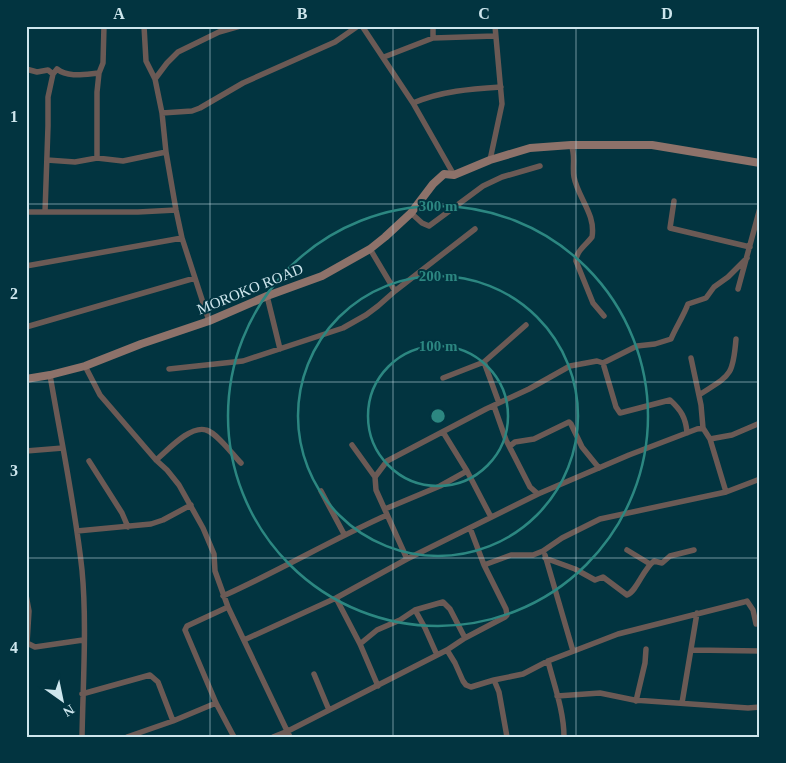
<svg xmlns="http://www.w3.org/2000/svg" width="786" height="763" viewBox="0 0 786 763" font-family="'Times New Roman',serif">
	<style>
		.lines { fill: none; stroke-linecap: round; stroke-linejoin: round }
		.street { stroke: #6b5a55; stroke-width: 5.5 }
		.secondary { stroke: #8d726a; stroke-width: 8 }
		.grid { fill: none; stroke: #cee6ed; stroke-width: 1; stroke-opacity: 0.55 }
		.ring { fill: none; stroke: #2c8781; stroke-width: 2.5 }
		.labels { text-anchor: middle; stroke-width: 4; stroke-linejoin: round; paint-order: stroke }
		.street-label { font-size: 15px; fill: #cee6ed; stroke: #023440 }
		.centre { fill: #2c8781; stroke: #023440; stroke-width: 2.5 }
		.ring-label { font-size: 15px; text-anchor: middle; font-weight: bold; fill: #2c8781; stroke: #023440; stroke-width: 4; stroke-linejoin: round; paint-order: stroke }
		.neatline { fill: none; stroke: #cee6ed; stroke-width: 2 }
		.grid-label { font-size: 16px; text-anchor: middle; font-weight: bold; fill: #cee6ed }
	</style>
	<rect width="100%" height="100%" fill="#023440"/>
	<g class="lines">
		<!-- street -->
		<path class="street" d="M 144,26 L 146,61 L 155,79 L 162,113 L 166,152 L 176,210 L 182,238 L 209,321
			M 362,26 L 413,103 L 454,175
			M 433,26 L 433,38
			M 384,57 L 433,38 L 495,36
			M 26,69 L 37,72 L 48,70 L 53,74
			M 155,79 L 167,63 L 178,52 L 219,32 L 240,26
			M 413,103 C 442,91 470,89 501,87
			M 162,113 L 192,111 L 200,108 L 243,83 L 335,42 L 358,26
			M 571,145 C 576,155 572,166 574,177 C 578,198 596,214 592,237 C 586,245 576,251 576,261 L 593,303 L 604,316
			M 97,158 L 97,92 L 99,73 L 103,63 L 104,26
			M 47,160 L 75,162 L 97,158 L 123,161 L 166,152
			M 490,160 L 502,104 L 495,26
			M 674,201 L 670,228 L 750,247
			M 26,212 L 138,212 L 176,210
			M 45,212 L 48,126 L 48,97 L 53,74 L 57,69 C 68,78 86,74 99,73
			M 411,213 L 422,223 L 429,226 L 483,186 L 502,177 L 540,166
			M 370,249 L 395,291
			M 26,266 L 182,238
			M 738,289 L 760,208
			M 267,296 L 280,349
			M 26,327 L 195,278
			M 691,358 L 701,405 L 703,428
			M 484,362 L 499,403
			M 603,363 L 616,407 L 620,413 L 670,400 C 681,410 686,418 687,433
			M 85,366 L 100,395 L 156,460 L 167,470 L 179,485 L 203,528 L 214,554 L 215,571 L 228,607 L 290,737
			M 169,369 L 243,361 L 343,328 L 366,315 L 378,306 L 395,291 L 475,229
			M 50,375 C 61,440 75,505 82,570 C 87,623 83,683 82,737
			M 443,378 L 484,362 L 526,325
			M 699,395 C 730,375 733,377 736,339
			M 494,406 L 506,440 L 530,487 L 538,494
			M 443,432 L 467,471 L 491,517
			M 710,439 L 732,435 L 760,423
			M 352,445 L 375,477 L 376,490 L 407,559
			M 510,446 L 515,442 L 534,439 L 569,422 L 571,424 L 582,447 L 599,468
			M 26,451 L 63,448
			M 156,460 C 167,451 190,425 206,430 C 217,433 233,455 241,463
			M 89,461 L 122,513 L 128,527
			M 375,477 L 387,461 L 486,409 L 529,389 L 570,366 L 597,361 L 603,363 L 637,346 L 655,344 L 671,339 C 676,327 683,317 688,304 L 706,298 L 714,287 L 728,277 L 747,258
			M 321,491 L 344,534
			M 385,509 L 440,486 L 467,471
			M 77,531 L 151,524 L 163,520 L 191,505
			M 627,550 L 650,564
			M 545,555 L 573,651
			M 545,558 L 575,569 L 595,580 L 603,577 L 627,595 C 637,591 643,569 654,561 L 662,563 L 670,556 L 694,550
			M 484,565 L 511,555 L 533,555 L 543,551 L 562,538 L 600,519 L 726,492 L 760,479
			M 26,595 L 29,611 L 27,643 L 35,647 L 83,640
			M 223,596 C 279,571 331,540 387,515
			M 336,598 L 360,644 L 378,686
			M 228,607 L 187,626 L 185,630 L 216,703 L 234,737
			M 415,610 L 425,628 L 437,655
			M 244,640 L 336,598 L 407,559 L 538,494 L 629,455 L 697,429 L 703,428 L 710,439 L 726,492
			M 360,644 L 377,630 L 400,620 L 415,610 L 443,602 L 450,609 L 465,638
			M 447,650 L 455,663 L 463,681 L 466,685 L 471,687 L 494,680 L 523,674 L 548,661 L 618,634 L 744,602 L 747,601 L 753,610 L 756,624
			M 692,650 L 760,651
			M 548,661 C 554,685 564,711 564,737
			M 314,674 L 329,710
			M 494,680 L 499,692 L 507,737
			M 82,694 L 150,675 L 158,682 L 173,721
			M 557,696 L 600,693 L 634,700 L 748,708 L 760,707
			M 636,701 L 645,663 L 646,649
			M 682,703 L 697,613
			M 127,737 L 173,721 L 216,703
			M 273,737 L 288,731 L 447,650 L 465,638 L 505,617 L 507,615 L 506,609 L 484,565 L 470,528"/>
		<!-- secondary -->
		<path class="secondary" d="M 26,379 L 50,375 L 85,366 L 141,344 L 209,321 L 267,296 L 322,276 L 370,249 L 385,237 L 411,213 L 433,184 L 444,174 L 454,175 L 490,160 L 530,148 L 571,145 L 652,145 L 760,163"/>
	</g>
	<!-- grid -->
	<path class="grid" d="M 210,26 L 210,737M 393,26 L 393,737M 576,26 L 576,737M 26,204 L 760,204M 26,382 L 760,382M 26,558 L 760,558"/>
	<!-- distance rings -->
	<g class="ring">
		<circle cx="438" cy="416" r="70"/>
		<circle cx="438" cy="416" r="140"/>
		<circle cx="438" cy="416" r="210"/>
	</g>
	<g class="labels">
		<!-- street labels -->
		<g class="street-label">
			<text transform="translate(250 289) rotate(-22)" y="5">MOROKO ROAD</text>
		</g>
	</g>
	<circle cx="438" cy="416" r="8" class="centre"/>
	<g class="ring-label">
		<text x="438" y="211">300 m</text>
		<text x="438" y="281">200 m</text>
		<text x="438" y="351">100 m</text>
	</g>
	<!-- border -->
	<rect width="786" height="763" fill="none" stroke="#023440" stroke-width="55"/>
	<!-- north arrow -->
	<g transform="translate(62 700) rotate(147)" stroke="#023440" stroke-width="4" paint-order="stroke">
	<path d="M0-4L9 19L0 12L-9 19Z" fill="#cee6ed"/>
	<text y="-8" font-size="14" font-weight="bold" text-anchor="middle" fill="#cee6ed">N</text>
	</g>
	<rect x="28" y="28" width="730" height="708" class="neatline"/>
	<g class="grid-label">
		<text x="119" y="19">A</text>
		<text x="302" y="19">B</text>
		<text x="484" y="19">C</text>
		<text x="667" y="19">D</text>
		<text x="14" y="122">1</text>
		<text x="14" y="299">2</text>
		<text x="14" y="476">3</text>
		<text x="14" y="653">4</text>
	</g>
</svg>
